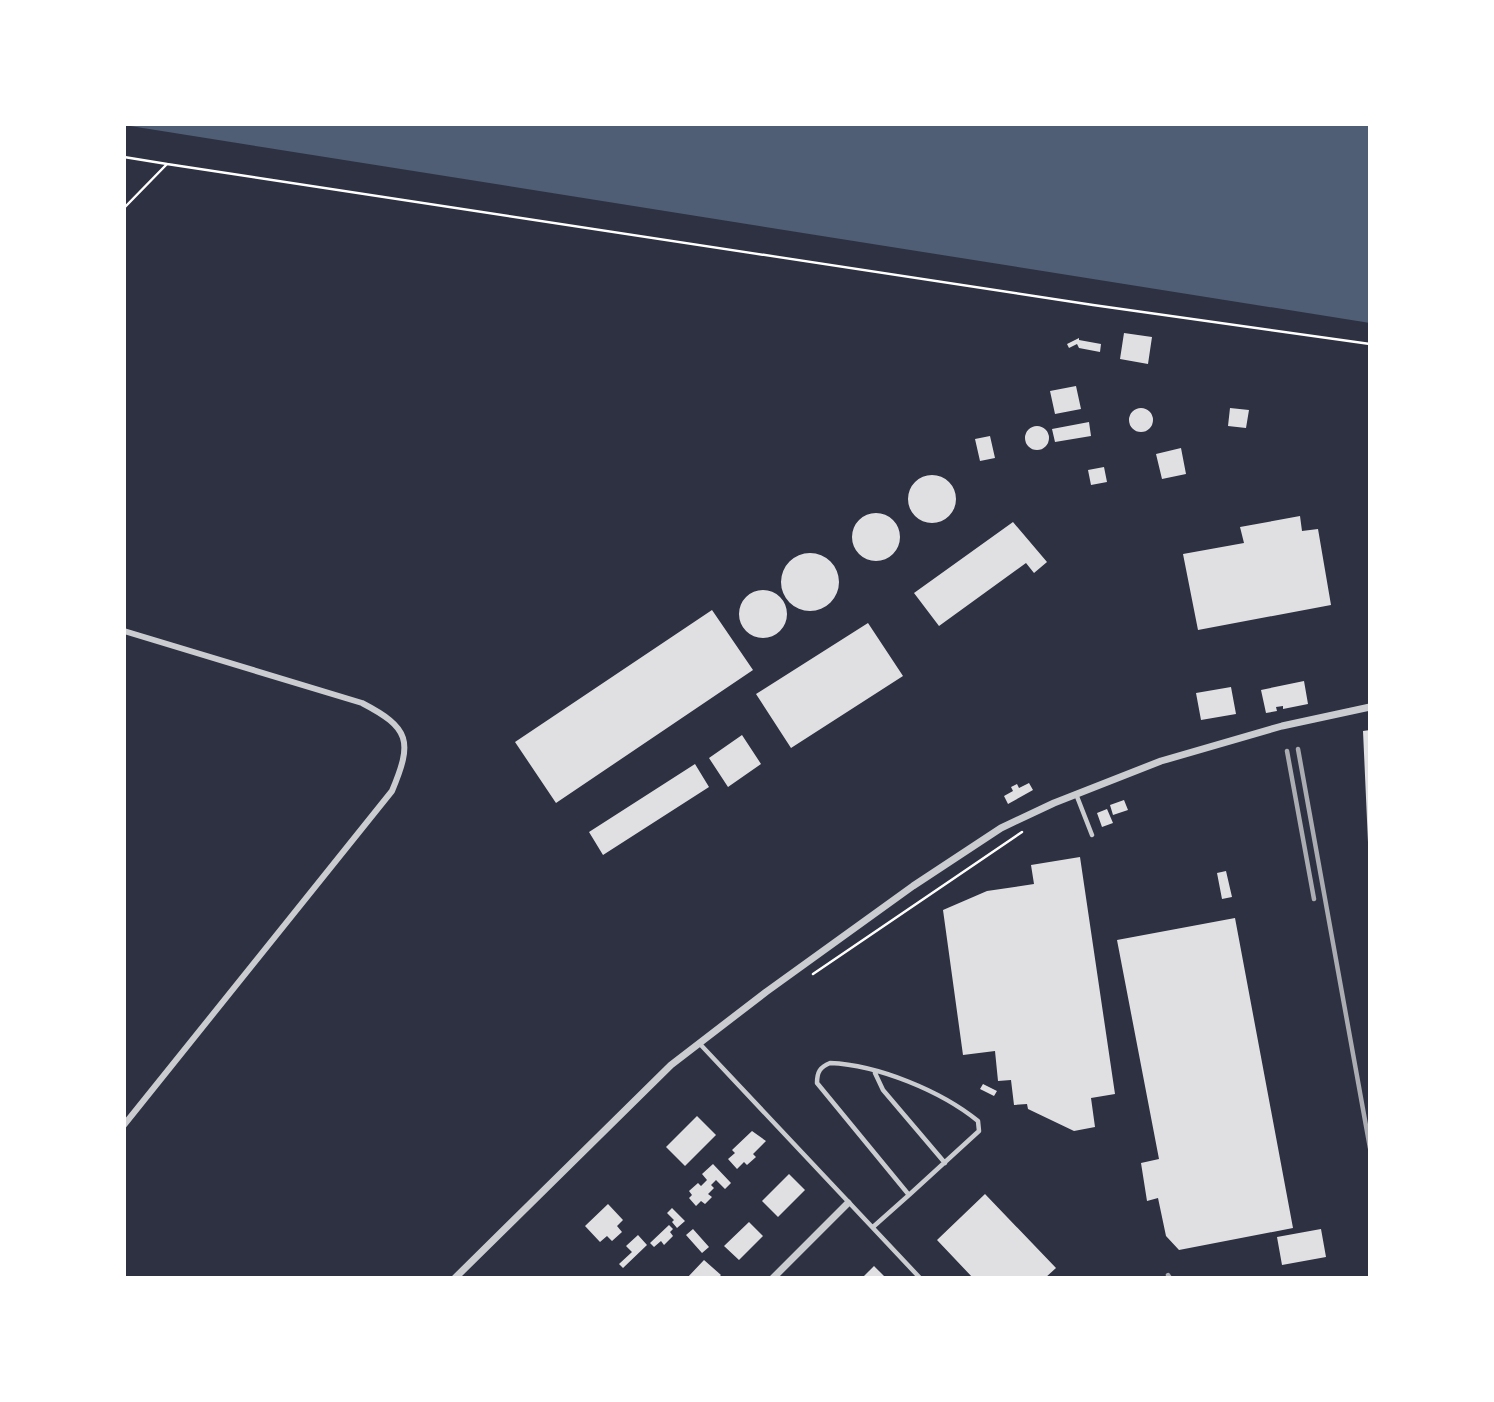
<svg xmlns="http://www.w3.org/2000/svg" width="1494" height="1402" viewBox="0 0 1494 1402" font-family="Lora,serif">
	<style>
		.water { fill: #4f5d75 }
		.building { fill: #e0e0e3 }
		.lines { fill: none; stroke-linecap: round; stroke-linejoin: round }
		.path { stroke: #fff; stroke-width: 2.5 }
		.service { stroke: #caccd0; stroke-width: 4.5 }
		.pedestrian { stroke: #caccd0; stroke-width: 6 }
		.minor { stroke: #caccd0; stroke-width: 7 }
		.rail { stroke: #abadb3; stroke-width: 4.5 }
	</style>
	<rect width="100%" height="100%" fill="#2d3142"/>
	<!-- water -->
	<path class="water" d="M 124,124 L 1370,124 L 1370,323 L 124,125 Z"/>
	<!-- building -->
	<path class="building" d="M 1124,333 L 1152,337 L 1148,364 L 1120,359 Z
		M 1079,338 L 1079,340 L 1101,344 L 1100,352 L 1079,348 L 1077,344 L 1069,348 L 1067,344 Z
		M 1076,386 L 1081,409 L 1055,414 L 1050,391 Z
		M1129 420a12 12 0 1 1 24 0a12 12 0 1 1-24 0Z
		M 1230,408 L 1249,410 L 1246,428 L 1228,426 Z
		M 1089,422 L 1091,436 L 1055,442 L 1052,429 Z
		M1025 438a12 12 0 1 1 24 0a12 12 0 1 1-24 0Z
		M 990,436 L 995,458 L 980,461 L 975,439 Z
		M 1181,448 L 1186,474 L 1162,479 L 1156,454 Z
		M 1104,467 L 1107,482 L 1091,485 L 1088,470 Z
		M908 499a24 24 0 1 1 48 0a24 24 0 1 1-48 0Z
		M852 537a24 24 0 1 1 48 0a24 24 0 1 1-48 0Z
		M 1300,516 L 1302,531 L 1318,529 L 1331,605 L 1198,630 L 1183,554 L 1244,543 L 1240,527 Z
		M 1013,522 L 1047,562 L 1034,573 L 1026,563 L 939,626 L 914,593 Z
		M781 582a29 29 0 1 1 58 0a29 29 0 1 1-58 0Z
		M739 614a24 24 0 1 1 48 0a24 24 0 1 1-48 0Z
		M 712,610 L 753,670 L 556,803 L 515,742 Z
		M 868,623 L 903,676 L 791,748 L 756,694 Z
		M 1304,681 L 1308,704 L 1283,709 L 1283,706 L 1276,707 L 1277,711 L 1266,713 L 1261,690 Z
		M 1231,687 L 1236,714 L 1201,720 L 1196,693 Z
		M 1370,730 L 1370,841 L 1368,842 L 1363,731 Z
		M 742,735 L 761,764 L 728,787 L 709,758 Z
		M 695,764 L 709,787 L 603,855 L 589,832 Z
		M 1029,783 L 1033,790 L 1008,804 L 1004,796 L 1013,791 L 1011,787 L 1017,784 L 1019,788 Z
		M 1124,800 L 1128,810 L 1113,815 L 1110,805 Z
		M 1107,809 L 1113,823 L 1102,827 L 1097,813 Z
		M 1080,857 L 1115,1094 L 1091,1098 L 1095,1127 L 1074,1131 L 1028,1109 L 1027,1104 L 1014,1105 L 1011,1080 L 998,1081 L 995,1051 L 963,1055 L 943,910 L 987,891 L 1034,884 L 1031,865 Z
		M 1226,871 L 1232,897 L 1222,899 L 1217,873 Z
		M 1235,918 L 1293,1228 L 1179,1250 L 1166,1236 L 1158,1198 L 1147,1201 L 1141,1163 L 1159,1159 L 1117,940 Z
		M 983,1084 L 997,1091 L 994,1096 L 980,1089 Z
		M 697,1116 L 716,1135 L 685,1166 L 666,1147 Z
		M 752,1131 L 766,1141 L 753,1154 L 756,1157 L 747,1165 L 744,1162 L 737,1169 L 728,1159 L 735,1153 L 732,1150 Z
		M 713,1164 L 731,1183 L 725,1189 L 716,1180 L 711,1185 L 714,1188 L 708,1194 L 712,1197 L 705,1204 L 701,1201 L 696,1206 L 689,1198 L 692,1195 L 689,1191 L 698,1183 L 701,1186 L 707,1180 L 702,1174 Z
		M 789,1174 L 805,1190 L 778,1217 L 762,1201 Z
		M 985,1194 L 1056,1268 L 1045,1278 L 973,1278 L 937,1240 Z
		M 608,1204 L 623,1220 L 617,1226 L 622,1232 L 612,1241 L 607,1236 L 600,1242 L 585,1226 Z
		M 672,1208 L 685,1221 L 677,1228 L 672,1222 L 674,1220 L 667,1213 Z
		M 749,1222 L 763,1236 L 739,1260 L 724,1246 Z
		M 669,1225 L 673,1229 L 670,1232 L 673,1236 L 664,1245 L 661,1241 L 654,1247 L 650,1243 Z
		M 693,1229 L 709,1247 L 702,1253 L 686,1235 Z
		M 1321,1229 L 1326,1257 L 1282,1265 L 1277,1237 Z
		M 638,1235 L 647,1245 L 623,1268 L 619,1264 L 632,1252 L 626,1246 Z
		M 704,1260 L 721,1275 L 718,1278 L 687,1278 Z
		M 874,1266 L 886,1278 L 862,1278 Z"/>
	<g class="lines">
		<!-- path -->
		<path class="path" d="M 124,157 L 167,164 L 124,208
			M 167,164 L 1093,305 L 1370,344
			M 813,974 L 1022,832"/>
		<!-- service -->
		<path class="service" d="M 1076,794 L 1092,835
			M 699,1043 L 920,1278
			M 830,1063 C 878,1065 941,1091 978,1121 L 979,1131 L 909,1195 L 817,1083 C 817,1072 820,1067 830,1063 Z
			M 875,1073 L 883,1090 L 945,1163
			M 873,1227 L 909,1195"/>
		<!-- pedestrian -->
		<path class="pedestrian" d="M 124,631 L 362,703 C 410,728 413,741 392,791 L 124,1125"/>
		<!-- minor -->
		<path class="minor" d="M 455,1278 L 671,1065 L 766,992 L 913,886 L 1001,828 L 1054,803 L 1161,761 L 1282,726 L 1370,707
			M 773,1278 L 848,1203"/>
		<!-- rail -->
		<path class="rail" d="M 1298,749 L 1370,1148
			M 1287,751 L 1314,899
			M 1168,1275 L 1170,1278"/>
	</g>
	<!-- border -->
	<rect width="1494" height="1402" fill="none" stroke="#ffffff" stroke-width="252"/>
</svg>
